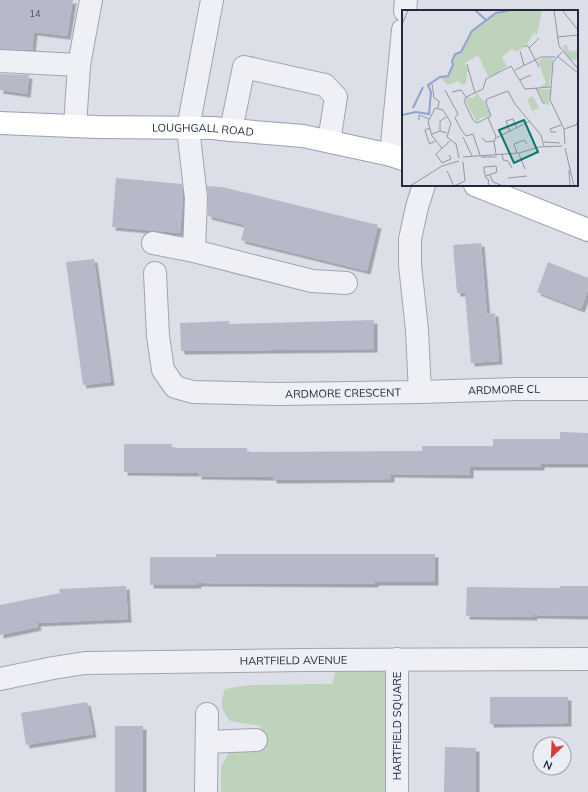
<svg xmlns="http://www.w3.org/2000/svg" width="588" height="792" viewBox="0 0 588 792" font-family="Mulish,sans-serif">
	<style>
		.green { fill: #bdd3bc }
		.building { fill: #b6b9c8; filter: url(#shadow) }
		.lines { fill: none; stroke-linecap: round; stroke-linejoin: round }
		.minor-casing { stroke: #a1a4b2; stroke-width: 24 }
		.major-casing { stroke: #9a9fb5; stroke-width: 24 }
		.minor { stroke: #eff0f6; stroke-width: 22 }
		.major { stroke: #fff; stroke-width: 22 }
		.labels { text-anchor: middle; stroke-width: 3; stroke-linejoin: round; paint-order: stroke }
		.number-label { font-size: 9px; fill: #484d62 }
		.street-label { font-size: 11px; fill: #242940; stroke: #ebeef5 }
		.inset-river { fill: none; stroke: #93a3cc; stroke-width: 2 }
		.inset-road { fill: none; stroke: #9296a5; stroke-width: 1 }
		.view { fill: #0f766e; fill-opacity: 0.15; stroke: #0f766e; stroke-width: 2 }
		.inset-edge { fill: none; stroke: #242940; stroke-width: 2 }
	</style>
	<defs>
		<filter id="shadow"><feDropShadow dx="3.5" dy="3.5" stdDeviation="0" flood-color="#0004"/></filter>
	</defs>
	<rect width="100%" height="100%" fill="#dcdee8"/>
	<!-- green -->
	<path class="green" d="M 338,663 L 379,666 L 392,679 L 392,792 L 221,792 L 221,767 L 228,753 L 258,751 L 261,726 L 230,721 C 220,707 220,705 225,689 L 249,685 L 332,684 Z"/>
	<!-- building -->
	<path class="building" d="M 0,0 L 73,0 L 67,36 L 34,32 L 32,50 L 0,49 Z
		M 0,74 L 29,75 L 27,94 L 0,90 Z
		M 116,178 L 182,184 L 183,210 L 182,210 L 180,233 L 112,227 Z
		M 207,186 L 222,187 L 378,225 L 367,271 L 241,240 L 245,225 L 208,216 L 208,198 Z
		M 481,243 L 487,314 L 495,313 L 499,361 L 471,363 L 465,293 L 457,293 L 453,245 Z
		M 94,259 L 111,382 L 83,385 L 66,262 Z
		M 548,262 L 588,278 L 588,290 L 581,309 L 537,292 Z
		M 374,320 L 374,349 L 181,351 L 180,323 L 229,321 L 229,324 Z
		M 560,432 L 588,433 L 588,464 L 541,464 L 541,467 L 470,467 L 470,475 L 391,474 L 391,479 L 273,480 L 273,477 L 198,476 L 198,473 L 124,472 L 124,444 L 172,444 L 172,448 L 247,448 L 247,452 L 422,451 L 422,446 L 493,446 L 493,439 L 560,439 Z
		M 216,554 L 435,554 L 435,582 L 375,582 L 375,584 L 198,583 L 198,585 L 150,585 L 150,557 L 216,557 Z
		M 126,586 L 128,619 L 37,623 L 38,627 L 0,635 L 0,605 L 60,593 L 59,589 Z
		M 560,586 L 588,586 L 588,616 L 534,615 L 534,617 L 466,616 L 467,587 L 560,588 Z
		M 490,697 L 568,697 L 568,723 L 490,724 Z
		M 87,702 L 93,734 L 26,745 L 21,713 Z
		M 115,726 L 143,726 L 143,792 L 115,792 Z
		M 445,747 L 476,748 L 476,792 L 444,792 Z"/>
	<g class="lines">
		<!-- minor casing -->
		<g class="minor-casing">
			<g id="minor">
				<path d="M 405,11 L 406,0"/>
				<path d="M 0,61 L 79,65 L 75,126"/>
				<path d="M 79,65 L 91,0"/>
				<path d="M 231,130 L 244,67 L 325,85 L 336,97 L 329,141"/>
				<path d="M 391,155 L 403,30"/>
				<path d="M 153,243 L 194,251 L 312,281 L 346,283"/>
				<path d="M 194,251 L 196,198 L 188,128 L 212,0"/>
				<path id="s1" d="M 155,273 L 158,336 L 163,370 L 175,387 L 193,392 L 279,394 L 420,392 L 417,330 L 410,265 L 410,239 L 417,207 L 424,185"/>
				<path id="s2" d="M 420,392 L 517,389 L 588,389"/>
				<path d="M 397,659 L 397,792"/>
				<path id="s3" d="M 0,679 L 53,668 L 85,663 L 302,660 L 588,659"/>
				<path d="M 207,742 L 256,740"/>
				<path d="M 206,792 L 207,714"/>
			</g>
		</g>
		<!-- major casing -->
		<g class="major-casing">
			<g id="major">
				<path id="s4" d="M 0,123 L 97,127 L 213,128 L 231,130 L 303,136 L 391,155 L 403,159"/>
				<path d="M 475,185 L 588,230"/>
			</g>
		</g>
		<!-- minor -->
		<use href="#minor" class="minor"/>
		<!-- major -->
		<use href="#major" class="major"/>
	</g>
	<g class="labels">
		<!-- number labels -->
		<g class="number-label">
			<text x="35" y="17">14</text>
		</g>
		<!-- street labels -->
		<g class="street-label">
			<text dy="4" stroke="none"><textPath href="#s4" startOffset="203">LOUGHGALL ROAD</textPath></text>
			<text dy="4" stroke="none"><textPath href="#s2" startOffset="84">ARDMORE CL</textPath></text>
			<text dy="4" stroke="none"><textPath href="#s1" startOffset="287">ARDMORE CRESCENT</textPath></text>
			<text dy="4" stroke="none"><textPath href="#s3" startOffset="295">HARTFIELD AVENUE</textPath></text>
			<text transform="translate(397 726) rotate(-90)" y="4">HARTFIELD SQUARE</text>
		</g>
	</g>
	<!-- overview -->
	<g transform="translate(402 10)">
		<rect width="176" height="176" fill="#dcdee8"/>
		<path d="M 109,0 L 140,1 L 135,25 L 132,23 L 123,37 L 113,42 L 112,39 L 108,40 L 100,48 L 105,56 L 90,66 L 86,66 L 76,45 L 63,53 L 68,63 L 65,62 L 64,74 L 61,75 L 56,71 L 46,75 L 38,67 L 46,66 L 53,44 L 59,42 L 70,21 L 94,3 ZM 161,35 L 165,35 L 166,40 L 172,42 L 176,39 L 176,49 L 169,50 L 163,44 ZM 142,48 L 151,49 L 147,77 L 138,77 L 144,73 L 136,51 ZM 135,79 L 148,79 L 147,96 L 141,92 ZM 75,83 L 81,91 L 84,90 L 83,94 L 89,106 L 78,108 L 75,112 L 63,90 L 66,87 L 71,88 ZM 131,86 L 137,98 L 130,101 L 125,89 Z" fill="#bdd3bc"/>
		<path class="inset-river" d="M 73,0 L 84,10M 11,98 L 21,77M 0,105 L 14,102 L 27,104 L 29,82 L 26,75 L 38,67 L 46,66 L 51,55 L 50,51 L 53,44 L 59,42 L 70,21 L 94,3 L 109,0"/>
		<path class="inset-road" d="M 152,0 L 157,36 L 176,59M 160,0 L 176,20M 0,15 L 6,0M 155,27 L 176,25M 123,36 L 126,36 L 137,57M 127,38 L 137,28M 118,41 L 122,55M 160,42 L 151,52 L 148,90 L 162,119 L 163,134M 155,46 L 176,63M 65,54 L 73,83M 113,60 L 139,47 L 153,47M 118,70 L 129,65M 30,74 L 32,88 L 37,91 L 36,98M 134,78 L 141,93 L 143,93M 43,80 L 56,104 L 53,108 L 60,121 L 64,126 L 71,124 L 78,145M 50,82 L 59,80 L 64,87M 64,87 L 62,91 L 71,110 L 75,113 L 89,106 L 84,93 L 85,89 L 106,81 L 113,94 L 139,125 L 142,136M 64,87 L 81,79 L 84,69 L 109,56 L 123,79 L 149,77M 86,108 L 94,126 L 92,132 L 94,144M 17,110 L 17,105 L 27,109M 28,118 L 23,120 L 26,130 L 28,134 L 33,131M 162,119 L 174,115 L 176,111M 38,121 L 38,111 L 44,107M 108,122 L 104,111 L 111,109 L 114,117M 154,122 L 149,122 L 148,119 L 159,115M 30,124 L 38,121 L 45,123M 61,127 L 70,146M 80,128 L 84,132 L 92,131M 94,128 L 128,111M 142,132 L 158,133M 40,138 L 30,126 L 26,112 L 33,98 L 41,100 L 49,113 L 45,127 L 54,134 L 57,148M 163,138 L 172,176M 115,143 L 112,134 L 122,130 L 125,134M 100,144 L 101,150 L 106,151 L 110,158M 117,144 L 123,159M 47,145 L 49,149 L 40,153 L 34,144 L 48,131M 61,147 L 117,143 L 137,137 L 160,136M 79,147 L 95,147M 167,160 L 168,176M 45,161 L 52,176 L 63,171 L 61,152M 88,165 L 91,172 L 101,176M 84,166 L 95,162 L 94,156 L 82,157 L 82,161 L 84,168 L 87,170 L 86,173 L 88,176M 106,168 L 125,166M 8,176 L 40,156 L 57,151"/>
		<path class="view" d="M 122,110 L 136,142 L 112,153 L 97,120 Z"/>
		<rect width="176" height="176" class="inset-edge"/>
	</g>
	<!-- north arrow -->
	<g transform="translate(552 756) rotate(204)"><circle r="19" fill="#ebeef5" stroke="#9b9fad"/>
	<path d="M0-3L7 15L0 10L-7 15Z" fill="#dc3b32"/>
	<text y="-6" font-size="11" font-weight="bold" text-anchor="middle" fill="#242940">N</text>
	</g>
</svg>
